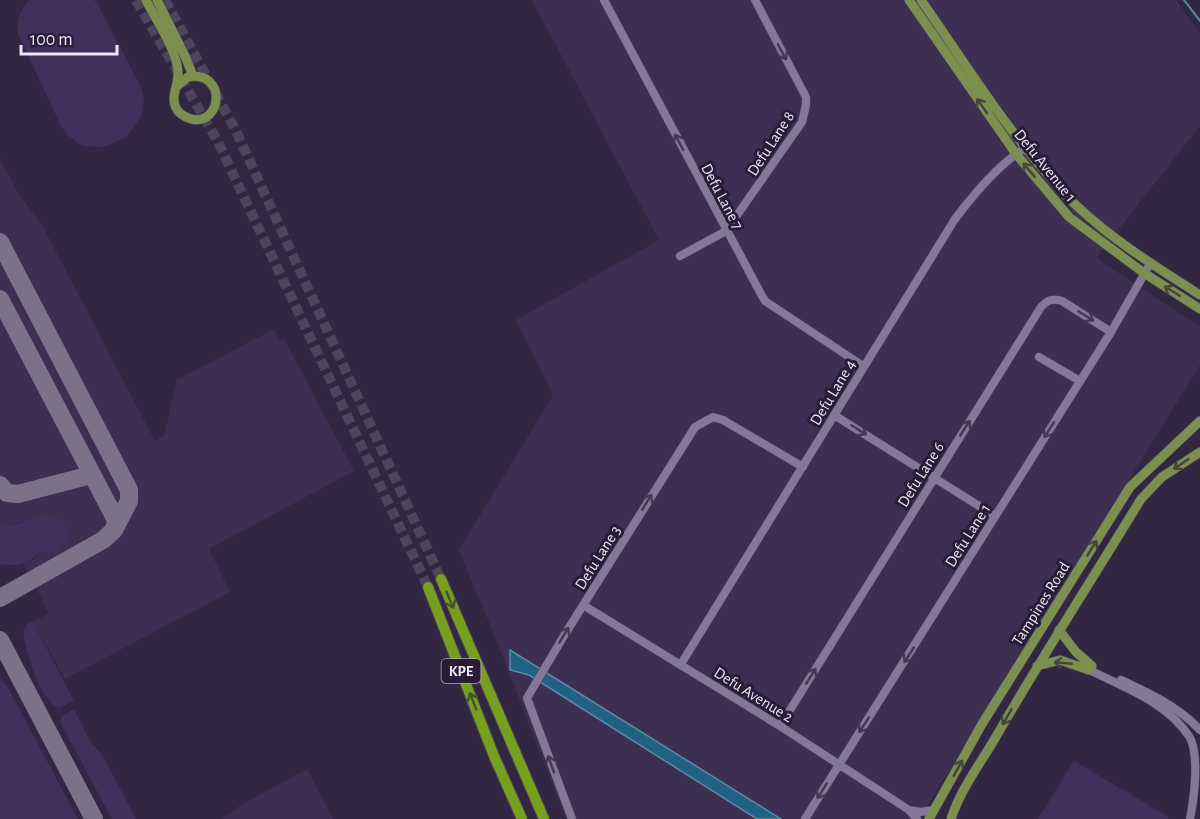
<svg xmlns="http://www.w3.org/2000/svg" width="1200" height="819" viewBox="0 0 1200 819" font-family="'Alegreya Sans',sans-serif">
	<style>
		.built { fill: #3c2f51 }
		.green { fill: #412f5c }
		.water { fill: #216181; stroke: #5e89a5; stroke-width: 1.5 }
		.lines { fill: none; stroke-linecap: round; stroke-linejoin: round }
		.stream { stroke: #5e89a5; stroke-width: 2 }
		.taxiway { stroke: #7b728a; stroke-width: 18 }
		.highway-tunnel { stroke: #4d445d; stroke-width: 10; stroke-dasharray: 10 5; stroke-linecap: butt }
		.minor-casing { stroke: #4c435a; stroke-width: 9 }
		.major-casing { stroke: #4c435a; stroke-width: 10 }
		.highway-casing { stroke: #4c435a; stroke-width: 12 }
		.minor { stroke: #837898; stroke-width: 8 }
		.major { stroke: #7c8f4e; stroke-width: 9 }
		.highway { stroke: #789f1c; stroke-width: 10 }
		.oneway { stroke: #433854 }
		.oneway2 { stroke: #45453f }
		.oneway3 { stroke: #47512c }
		.labels { text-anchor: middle; stroke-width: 6; stroke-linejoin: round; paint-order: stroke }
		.shield { fill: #271d37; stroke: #b1aabe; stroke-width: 1.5 }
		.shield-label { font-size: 15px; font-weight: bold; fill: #ece6f8 }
		.street-label { font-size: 16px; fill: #ece6f8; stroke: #271d37 }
	</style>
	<rect width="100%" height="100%" fill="#312742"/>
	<!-- built -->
	<path class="built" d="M 532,0 L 1176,0 L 1200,33 L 1200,126 L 1096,258 L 1200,327 L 1200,365 L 919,819 L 566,819 L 497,642 L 459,550 L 553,395 L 516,320 L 659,240 Z
		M 0,159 L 20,196 L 42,225 L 155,441 L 164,436 L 177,380 L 274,329 L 280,340 L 284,339 L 354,471 L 209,549 L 230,592 L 65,679 L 33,622 L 49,613 L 23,563 L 36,558 L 39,553 L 46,554 L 52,514 L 42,514 L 12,525 L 6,526 L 0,522 Z
		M 307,769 L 333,819 L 222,819 L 241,805 Z"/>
	<!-- green -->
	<path class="green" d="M 29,0 L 94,0 L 97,3 L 141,87 L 144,101 L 142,114 L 130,133 L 120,140 L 104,147 L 83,146 L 67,135 L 61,126 L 18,34 C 16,20 20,11 29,0 Z
		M 42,514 C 58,513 65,520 69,535 C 63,548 53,555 39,553 C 31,563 14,567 0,564 L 0,522 L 6,526 L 17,524 Z
		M 29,622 L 33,622 L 74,701 L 59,708 C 41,703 24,649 23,630 Z
		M 0,677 L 10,691 L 78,819 L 0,819 Z
		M 72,710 L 75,711 L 91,743 L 102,754 L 136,819 L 112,819 L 60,722 L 62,716 Z
		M 1074,761 L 1169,817 L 1168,819 L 1038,819 Z"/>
	<!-- water -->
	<path class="water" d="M 510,650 L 781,819 L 757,819 L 529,675 L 510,670 Z"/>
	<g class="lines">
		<!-- stream -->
		<path class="stream" d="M 1184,0 L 1200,21"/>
		<!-- taxiway -->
		<path class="taxiway" d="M 0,242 L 129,490 L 129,501 L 114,530
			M 0,299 L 116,520 L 114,530 L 103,540 L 0,598
			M 0,485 L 7,493 L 18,494 L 91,475
			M 0,640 L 94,819"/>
		<!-- highway-tunnel -->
		<path class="highway-tunnel" d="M 136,0 L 218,142 L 428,587
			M 165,0 L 236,131 L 441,579"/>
		<!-- minor casing -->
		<g class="minor-casing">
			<path id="minor" d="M 604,0 L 761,294 L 765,301 L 863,366
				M 680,256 L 726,231 L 802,122 L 806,105 L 806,97 L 755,0
				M 1039,357 L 1080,381
				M 834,415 L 995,516
				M 583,605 L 780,726 L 909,810 L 917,819
				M 681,664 L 955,219 C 975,193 997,166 1025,148
				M 1089,670 C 1124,687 1166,702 1189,736 C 1200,754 1194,799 1190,819
				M 1121,680 C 1149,693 1179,707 1200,730
				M 780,726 L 1041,307 C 1048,300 1052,298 1062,301 L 1111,332
				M 909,810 L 921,812 L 934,810
				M 572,819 L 527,698 L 565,634 L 695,427 L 713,417 L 723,420 L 803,467
				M 805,819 L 1111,332 L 1150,264"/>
		</g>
		<!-- major casing -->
		<g class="major-casing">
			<path id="major" d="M 146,0 C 156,20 177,50 178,72 C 179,85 170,96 176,108 C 179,114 185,117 191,119 C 223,126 227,70 188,77 L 177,86
				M 157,0 L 185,56 L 193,76
				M 909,0 L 1016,154 L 1069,217 L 1144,273 L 1200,309
				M 921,0 C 960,56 997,115 1041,167 C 1053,180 1064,195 1078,207 C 1114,241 1158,268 1200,295
				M 1059,630 L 1076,652 L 1092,666
				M 1037,666 L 1060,660 L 1089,670
				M 929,819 L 982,724 L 1130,487 L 1200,421
				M 951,819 C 961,788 981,763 997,735 C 1043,655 1093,578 1141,499 L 1162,477 L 1200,452"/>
		</g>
		<!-- highway casing -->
		<g class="highway-casing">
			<path id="highway" d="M 441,579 L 544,819
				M 428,587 L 494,756 L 522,819"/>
		</g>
		<!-- minor -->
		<use href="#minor" class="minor"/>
		<!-- major -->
		<use href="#major" class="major"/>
		<!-- highway -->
		<use href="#highway" class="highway"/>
	</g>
	<!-- one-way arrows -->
	<defs><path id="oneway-shaft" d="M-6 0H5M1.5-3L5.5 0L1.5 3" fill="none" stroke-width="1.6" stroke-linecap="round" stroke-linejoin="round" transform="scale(1.5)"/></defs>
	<g class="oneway">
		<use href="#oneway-shaft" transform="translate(782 52) rotate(62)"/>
		<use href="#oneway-shaft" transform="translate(679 142) rotate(-118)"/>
		<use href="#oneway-shaft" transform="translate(1086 316) rotate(32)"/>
		<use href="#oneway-shaft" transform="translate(965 428) rotate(-58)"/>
		<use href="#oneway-shaft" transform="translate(859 430) rotate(32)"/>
		<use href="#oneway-shaft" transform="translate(1049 430) rotate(122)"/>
		<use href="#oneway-shaft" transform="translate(647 502) rotate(-58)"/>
		<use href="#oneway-shaft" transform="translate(564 635) rotate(-59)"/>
		<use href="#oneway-shaft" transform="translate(909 655) rotate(122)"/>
		<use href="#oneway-shaft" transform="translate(811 676) rotate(-58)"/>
		<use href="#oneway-shaft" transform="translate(864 725) rotate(123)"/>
		<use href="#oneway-shaft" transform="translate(551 764) rotate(-110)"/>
		<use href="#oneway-shaft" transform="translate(822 791) rotate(122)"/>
	</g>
	<g class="oneway2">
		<use href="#oneway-shaft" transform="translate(982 106) rotate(-125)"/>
		<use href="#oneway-shaft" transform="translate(1029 170) rotate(-130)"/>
		<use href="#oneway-shaft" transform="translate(1172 291) rotate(-148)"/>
		<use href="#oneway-shaft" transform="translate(1181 464) rotate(146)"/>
		<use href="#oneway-shaft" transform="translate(1092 548) rotate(-58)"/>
		<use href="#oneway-shaft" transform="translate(1063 663) rotate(-175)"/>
		<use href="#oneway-shaft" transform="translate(1007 717) rotate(120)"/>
		<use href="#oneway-shaft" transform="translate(958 768) rotate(-61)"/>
	</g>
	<g class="oneway3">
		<use href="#oneway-shaft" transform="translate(450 600) rotate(67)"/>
		<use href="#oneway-shaft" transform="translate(473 701) rotate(-111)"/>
	</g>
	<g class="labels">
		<!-- shield labels -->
		<rect class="shield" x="441.5" y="659" width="39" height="24" rx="4.5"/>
		<g class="shield-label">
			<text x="461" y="676">KPE</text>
		</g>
		<!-- street labels -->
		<g class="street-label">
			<text transform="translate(770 143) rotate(-57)" y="6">Defu Lane 8</text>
			<text transform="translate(1046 165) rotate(51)" y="6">Defu Avenue 1</text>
			<text transform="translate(723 196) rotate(62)" y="6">Defu Lane 7</text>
			<text transform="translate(832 392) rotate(-59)" y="6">Defu Lane 4</text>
			<text transform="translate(920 474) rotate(-58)" y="6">Defu Lane 6</text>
			<text transform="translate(967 535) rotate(-58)" y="6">Defu Lane 1</text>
			<text transform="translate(597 557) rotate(-58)" y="6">Defu Lane 3</text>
			<text transform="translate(1040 603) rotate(-58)" y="6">Tampines Road</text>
			<text transform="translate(754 694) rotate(32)" y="6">Defu Avenue 2</text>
		</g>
	</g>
	<!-- scale -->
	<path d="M21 45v9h96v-9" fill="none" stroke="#ece6f8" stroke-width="3"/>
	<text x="30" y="45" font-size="18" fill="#ece6f8" stroke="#271d37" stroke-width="4.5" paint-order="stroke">100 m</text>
</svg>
